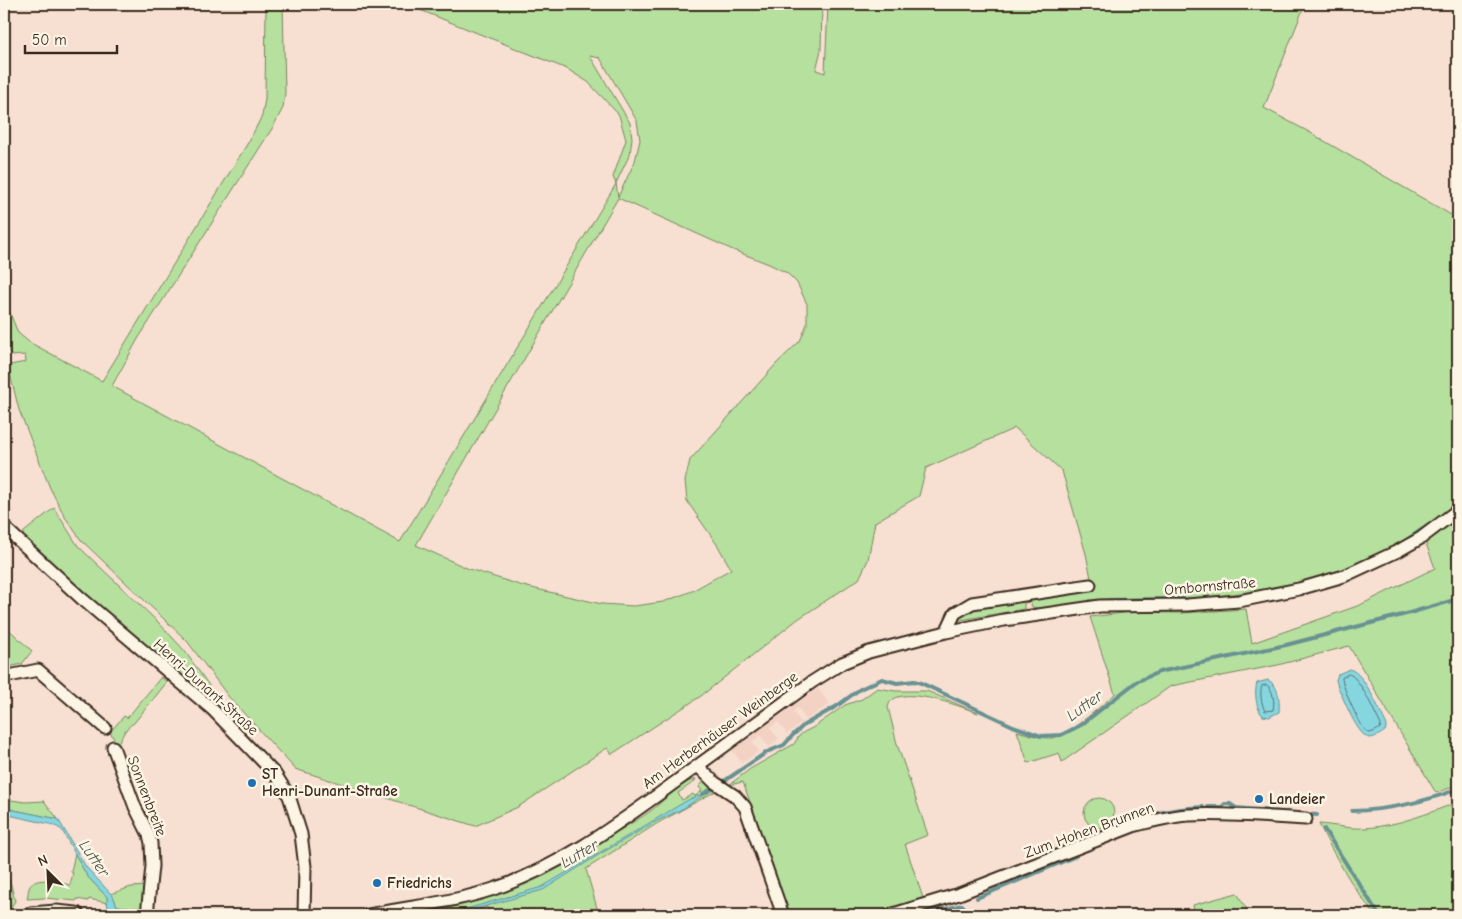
<svg xmlns="http://www.w3.org/2000/svg" width="1462" height="919" viewBox="0 0 1462 919" font-family="'Comic Neue',sans-serif">
	<style>
		.built { fill: #f3d2c4 }
		.green { fill: #b5e09e; stroke: #78855e; fill-rule: evenodd }
		.water { fill: #86d6e0; stroke: #689192 }
		.lines { fill: none; stroke-linecap: round; stroke-linejoin: round }
		.shore { stroke: #596f6c; stroke-width: 1 }
		.stream { stroke: #689192; stroke-width: 4 }
		.minor-casing { stroke: #3b2a1e; stroke-width: 15 }
		.tertiary-casing { stroke: #3b2a1e; stroke-width: 19 }
		.minor { stroke: #fcf5e5; stroke-width: 11 }
		.tertiary { stroke: #fcf5e5; stroke-width: 15 }
		.poi-dot { fill: #1f6fb2; stroke: #fcf5e5; stroke-width: 2 }
		.labels { text-anchor: middle; stroke-width: 5; stroke-linejoin: round; paint-order: stroke }
		.street-label { font-size: 15px; fill: #3b2a1e; stroke: #fcf5e5 }
		.poi-label { font-size: 15px; font-weight: bold; fill: #3b2a1e; stroke: #fcf5e5; text-anchor: start }
		.water-label { font-size: 16px; font-style: italic; fill: #4e554e; stroke: #fcf5e5 }
	</style>
	<rect width="100%" height="100%" fill="#f7e0d2"/>
	<filter id="ink" filterUnits="userSpaceOnUse"><feTurbulence type="fractalNoise" baseFrequency=".02" numOctaves="2"/><feDisplacementMap in="SourceGraphic" scale="10" xChannelSelector="R" yChannelSelector="G"/><feConvolveMatrix kernelMatrix="1 2 1 2 8 2 1 2 1" color-interpolation-filters="sRGB"/></filter>
	<g filter="url(#ink)">
		<!-- built -->
		<path class="built" d="M 818,688 L 830,704 L 806,720 L 798,708 L 793,712 L 802,723 L 787,734 L 778,722 L 770,728 L 779,739 L 769,747 L 760,736 L 752,742 L 759,751 L 742,763 L 732,750 Z"/>
		<!-- green -->
		<path class="green" d="M 266,4 L 283,4 L 285,93 L 283,108 L 273,127 L 138,339 L 112,386 L 400,542 L 616,184 L 613,177 L 626,140 L 619,115 L 588,82 L 567,69 L 405,4 L 822,4 L 821,50 L 816,70 L 825,73 L 828,4 L 1305,4 L 1264,108 L 1309,132 L 1458,219 L 1458,785 L 1436,793 L 1349,646 L 1278,665 L 1171,686 L 1062,762 L 1059,753 L 1028,763 L 1017,731 C 1029,734 1039,738 1051,738 C 1067,737 1102,705 1115,694 L 1090,617 L 1131,612 L 1182,613 L 1246,609 L 1252,643 L 1360,605 L 1435,568 L 1421,530 C 1393,547 1364,564 1332,574 C 1310,581 1287,584 1265,589 C 1245,592 1225,596 1204,597 C 1166,599 1128,597 1089,600 L 1089,604 L 1048,609 L 1032,607 L 1030,602 L 1024,603 L 1024,609 L 955,621 L 964,610 L 1092,583 L 1086,554 L 1062,471 L 1015,428 L 926,468 L 919,496 L 875,522 L 868,560 L 859,579 L 798,619 L 701,696 L 612,754 L 607,748 L 518,807 L 475,826 L 295,769 L 228,696 L 187,641 L 81,540 L 65,517 L 50,488 L 19,410 L 10,374 L 10,365 L 26,362 L 25,355 L 12,356 C 0,342 4,317 4,298 L 18,333 L 29,342 L 102,381 L 249,141 L 262,116 L 265,99 ZM 590,56 L 600,58 L 637,121 L 640,140 L 635,161 L 618,197 L 616,183 L 630,154 L 632,138 L 630,123 ZM 618,198 L 733,250 L 769,264 L 787,273 L 797,283 L 807,304 L 807,324 L 800,341 L 777,363 L 690,460 L 685,481 L 687,501 L 718,546 L 731,569 L 692,591 L 663,602 L 634,606 L 602,604 L 523,586 L 469,569 L 416,545 Z
			M 54,508 L 78,546 L 158,622 L 184,650 L 208,684 L 218,702 L 217,705 L 215,705 L 66,578 L 22,537 L 24,532 Z
			M 4,625 L 32,651 L 22,664 L 4,668 Z
			M 161,677 L 167,682 L 134,723 C 123,729 124,736 117,744 L 110,732 L 124,716 L 127,718 Z
			M 877,688 L 896,691 L 927,691 L 978,713 C 963,707 893,681 888,707 L 897,744 L 928,835 L 905,844 L 923,898 L 867,915 L 789,915 L 743,782 L 729,785 L 750,769 L 794,744 L 799,736 L 804,732 L 814,727 L 845,705 L 862,699 Z
			M 696,779 L 694,782 L 678,793 L 682,800 L 693,794 L 695,796 L 702,791 L 699,787 L 704,781 L 707,782 L 716,791 L 658,823 L 586,869 L 599,915 L 489,915 L 487,907 L 465,915 L 402,915 L 449,908 L 518,884 L 617,828 L 619,831 C 629,824 641,818 652,810 C 666,799 677,784 696,779 Z
			M1084 813a15 15 0 1 1 30 0a15 15 0 1 1-30 0Z
			M 4,799 L 25,802 L 44,801 L 58,819 L 4,808 Z
			M 1458,802 L 1458,915 L 1375,915 C 1353,888 1334,856 1319,824 C 1334,825 1350,829 1365,828 C 1397,826 1429,813 1458,802 Z
			M 75,853 L 87,876 L 107,897 L 108,903 L 89,899 L 88,901 L 77,899 L 76,901 L 45,898 L 27,899 C 28,896 28,891 29,888 C 35,874 60,883 70,885 L 73,873 L 71,872 Z
			M 4,868 L 11,885 L 15,901 L 9,910 L 4,910 Z
			M 146,886 L 144,909 L 117,906 L 113,896 L 110,894 L 131,887 Z
			M 1237,893 L 1250,915 L 1195,915 L 1193,905 Z"/>
		<!-- water -->
		<path class="water" d="M 1350,669 C 1365,674 1379,710 1387,725 L 1385,731 C 1381,734 1374,738 1370,738 C 1358,738 1343,697 1338,687 L 1336,680 L 1338,674 Z
			M 1268,680 C 1279,685 1280,701 1279,712 L 1269,717 L 1263,716 C 1256,709 1254,692 1257,683 Z
			M 708,792 L 684,808 L 657,821 L 600,854 L 543,890 L 454,915 L 446,915 L 542,887 L 688,800 Z
			M 4,808 L 58,819 L 86,867 L 113,896 L 117,906 L 189,915 L 141,915 L 108,912 L 107,897 L 87,876 L 62,830 L 54,825 L 4,814 Z"/>
		<g class="lines">
			<!-- shore -->
			<path class="shore" d="M 1349,674 C 1360,677 1375,714 1381,725 L 1380,728 C 1377,730 1372,733 1369,733 C 1361,731 1342,686 1342,678 Z
				M 1267,685 C 1273,689 1275,702 1273,710 L 1265,711 C 1262,705 1259,693 1262,686 Z"/>
			<!-- stream -->
			<path class="stream" d="M 1407,540 L 1430,524
				M 1110,600 L 1196,599
				M 723,782 L 767,752 L 784,745 L 793,735 L 804,725 L 837,706 L 860,689 L 882,679 L 897,683 L 914,681 L 921,683 L 1013,726 L 1041,736 L 1061,735 L 1081,725 L 1136,682 L 1159,672 L 1286,645 L 1406,614 L 1458,599
				M 703,794 L 712,789
				M 1208,807 L 1222,807 L 1225,804 L 1230,804 L 1236,808 L 1317,815
				M 1352,811 C 1389,810 1424,802 1458,789
				M 1324,829 L 1379,915
				M 1101,833 C 1133,817 1167,809 1203,807
				M 977,898 L 1076,856
				M 921,915 L 962,905 L 971,915"/>
			<!-- minor casing -->
			<g class="minor-casing">
				<path id="minor" d="M 4,527 L 81,598 L 212,709 L 275,774 L 289,796 L 301,834 L 305,867 L 304,915
					M 946,632 L 955,613 L 972,603 L 1090,585
					M 4,677 L 38,670 L 105,728
					M 113,747 L 135,807 L 149,835 L 151,843 L 152,866 L 147,915
					M 698,766 L 714,782 L 735,796 L 745,807 L 783,915
					M 368,915 C 413,906 459,902 502,886 C 560,865 609,830 659,794 C 710,757 761,719 812,682 L 842,663 L 869,652 L 946,632 L 1004,620 L 1100,606 L 1187,605 L 1239,601 L 1299,589 L 1344,576 L 1398,551 L 1421,538 L 1458,510
					M 890,915 L 959,894 L 1136,825 C 1153,821 1171,816 1189,815 C 1228,813 1267,817 1306,819"/>
			</g>
			<!-- tertiary casing -->
			<g class="tertiary-casing">
				<path id="tertiary" d="M 31,915 L 56,913 L 76,915"/>
			</g>
			<!-- minor -->
			<use href="#minor" class="minor"/>
			<!-- tertiary -->
			<use href="#tertiary" class="tertiary"/>
		</g>
	</g>
	<!-- markers -->
	<g class="poi-dot">
		<circle cx="252" cy="783" r="5"/>
		<circle cx="1259" cy="799" r="5"/>
		<circle cx="377" cy="883" r="5"/>
	</g>
	<g class="labels">
		<!-- street labels -->
		<g class="street-label">
			<text transform="translate(1210 586) rotate(-5)" y="5">Ombornstraße</text>
			<text transform="translate(206 687) rotate(42)" y="5">Henri-Dunant-Straße</text>
			<text transform="translate(720 730) rotate(-36)" y="5">Am Herberhäuser Weinberge</text>
			<text transform="translate(147 796) rotate(69)" y="5">Sonnenbreite</text>
			<text transform="translate(1089 830) rotate(-20)" y="5">Zum Hohen Brunnen</text>
		</g>
		<!-- poi labels -->
		<g class="poi-label">
			<text x="262" y="779">ST<tspan x="262" dy="17">Henri-Dunant-Straße</tspan></text>
			<text x="1269" y="804">Landeier</text>
			<text x="387" y="888">Friedrichs</text>
		</g>
		<!-- water labels -->
		<g class="water-label">
			<text transform="translate(1084 705) rotate(-36)" y="6">Lutter</text>
			<text transform="translate(579 853) rotate(-30)" y="6">Lutter</text>
			<text transform="translate(95 858) rotate(55)" y="6">Lutter</text>
		</g>
	</g>
	<!-- margin -->
	<rect width="1462" height="919" fill="none" stroke="#fcf5e5" stroke-width="20"/>
	<rect x="10" y="10" width="1442" height="899" fill="none" stroke="#3b2a1e" stroke-width="2" filter="url(#ink)"/>
	<!-- north arrow -->
	<g transform="translate(48 872) rotate(336)" stroke="#fcf5e5" stroke-width="4" paint-order="stroke">
	<path d="M0-4L9 19L0 12L-9 19Z" fill="#3b2a1e"/>
	<text y="-8" font-size="14" font-weight="bold" text-anchor="middle" fill="#3b2a1e">N</text>
	</g>
	<!-- scale -->
	<path d="M25 45v8h92v-8" fill="none" stroke="#3b2a1e" stroke-width="2.5"/>
	<text x="32" y="45" font-size="15" fill="#3b2a1e" stroke="#fcf5e5" stroke-width="4" paint-order="stroke">50 m</text>
</svg>
